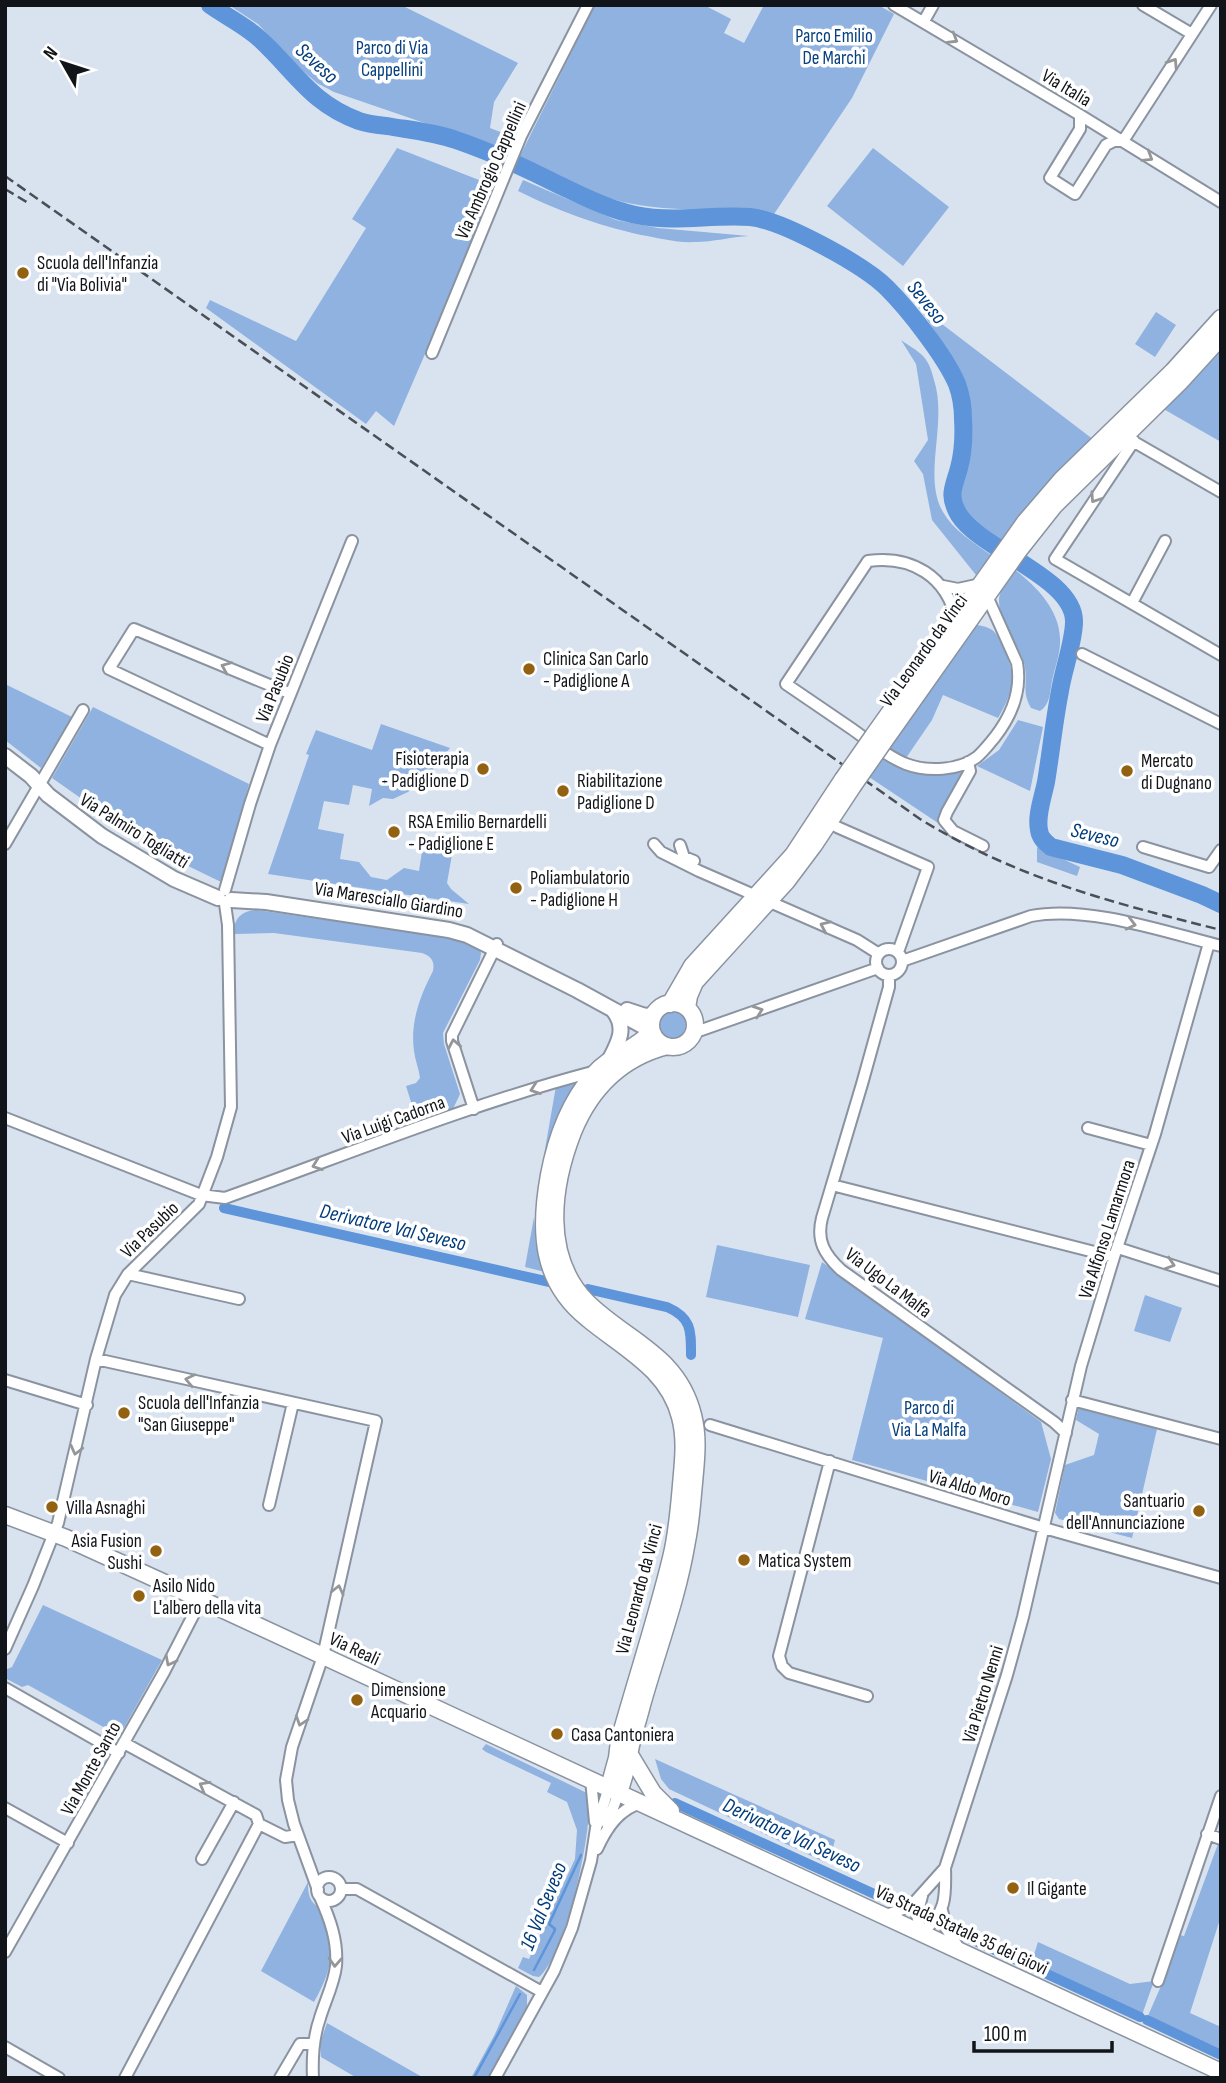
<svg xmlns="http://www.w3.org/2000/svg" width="1226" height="2083" viewBox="0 0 1226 2083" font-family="'Sofia Sans Condensed',sans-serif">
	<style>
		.green { fill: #8fb2e0 }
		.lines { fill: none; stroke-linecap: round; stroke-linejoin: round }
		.stream { stroke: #5e94d9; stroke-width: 2.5 }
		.canal { stroke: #5e94d9; stroke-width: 10 }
		.river { stroke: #5e94d9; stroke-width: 18 }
		.minor-casing { stroke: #8a939f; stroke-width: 14 }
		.tertiary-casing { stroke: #8a939f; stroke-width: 18 }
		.secondary-casing { stroke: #8a939f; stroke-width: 19 }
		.minor { stroke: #fff; stroke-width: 10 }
		.tertiary { stroke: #fff; stroke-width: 14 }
		.secondary { stroke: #fff; stroke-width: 16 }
		.rail { stroke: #494f56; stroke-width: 2.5; stroke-dasharray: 10 5; stroke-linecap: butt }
		.secondary-bridge-casing { stroke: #8a939f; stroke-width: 19; stroke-linecap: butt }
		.secondary-bridge { stroke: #fff; stroke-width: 16 }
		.oneway { stroke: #949698 }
		.poi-dot { fill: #936112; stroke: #fff; stroke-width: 2.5 }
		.labels { text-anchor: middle; stroke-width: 7; stroke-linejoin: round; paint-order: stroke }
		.park-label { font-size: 19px; fill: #06407e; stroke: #fff }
		.street-label { font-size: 19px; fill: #111519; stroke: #fff }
		.poi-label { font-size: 19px; fill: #111519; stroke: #fff; text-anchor: start }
		.water-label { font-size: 21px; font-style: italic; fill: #023d7b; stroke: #fff }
	</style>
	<rect width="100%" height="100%" fill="#d9e3f0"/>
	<!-- green -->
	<path class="green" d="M 229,5 L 401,5 L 518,63 L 494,102 L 490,128 L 513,137 L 507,154 L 442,129 L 334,92 L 317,83 L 303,71 L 258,24 Z
		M 595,5 L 704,5 L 731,19 L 724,33 L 744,43 L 764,5 L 878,5 L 894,14 L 852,98 L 772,217 C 723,207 672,213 623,202 C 587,194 553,172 519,158 Z
		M 397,148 L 497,187 L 394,426 L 376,411 L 366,424 L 206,308 L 210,300 L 296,341 L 366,228 L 352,219 Z
		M 873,148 L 949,207 L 903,266 L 827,206 Z
		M 523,180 L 616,220 L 658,228 L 749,236 C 731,237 713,242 695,242 C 676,243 659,238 641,235 C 594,224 561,212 518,191 Z
		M 917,305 L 1094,440 L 1054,476 L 1001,541 C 982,529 952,512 957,485 C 959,476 965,468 967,459 C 971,438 970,411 965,389 C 959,363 932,327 917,305 Z
		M 1156,312 L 1176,325 L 1155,357 L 1135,344 Z
		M 901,340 C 908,345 917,350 923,356 C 929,362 932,372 934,380 C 948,423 922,476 943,512 C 953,530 974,543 991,555 L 976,575 L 932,520 L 923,474 L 914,461 L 928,440 L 916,364 Z
		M 1221,348 L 1221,442 L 1160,407 Z
		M 1015,570 C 1036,586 1059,609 1060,638 C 1061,652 1055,667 1052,681 C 1050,692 1050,705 1040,711 L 1031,708 C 1020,689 1030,681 1023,660 C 1016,643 998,617 999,599 C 1000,588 1009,579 1015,570 Z
		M 977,625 C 995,628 996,632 1004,649 C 1017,677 1013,692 998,718 L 943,695 L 932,720 L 906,758 L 889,748 Z
		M 5,684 L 72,717 L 41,768 L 5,740 Z
		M 93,707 L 249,784 L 221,882 L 184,864 L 145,843 L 52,778 Z
		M 1018,720 L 1043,727 L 1030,791 L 977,766 L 999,750 Z
		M 381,724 L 450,748 L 431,772 L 408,792 L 393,799 L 383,798 L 369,806 L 372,789 L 353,785 L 349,805 L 324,801 L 318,829 L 344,834 L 340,859 L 359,862 L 371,877 L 387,880 L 404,868 L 419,871 L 423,845 L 453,849 L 447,883 L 451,889 L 469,904 L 268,874 L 309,755 L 306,754 L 316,730 L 372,750 Z
		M 883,758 C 908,775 931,778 961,772 L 963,777 L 938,823 L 869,777 Z
		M 1037,847 L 1080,867 L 1077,876 L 1037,862 Z
		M 257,910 L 431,935 L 453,939 L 479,949 L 481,953 L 480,960 L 443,1033 L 444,1044 L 460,1094 L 453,1109 L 417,1121 L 406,1086 L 416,1083 L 420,1078 C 419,1069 415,1060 414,1051 C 410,1022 420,996 433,971 C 435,961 431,956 422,953 L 274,933 L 234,934 C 233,919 242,910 257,910 Z
		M656 1024a15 15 0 1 1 30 0a15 15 0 1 1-30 0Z
		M 579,1079 L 582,1081 L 554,1127 L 544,1155 L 556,1086 Z
		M 534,1217 L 536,1246 L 545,1272 L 525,1267 Z
		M 717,1245 L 810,1265 L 798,1317 L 706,1297 Z
		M 822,1262 L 1041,1422 L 1051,1459 L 1038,1512 L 852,1460 L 883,1338 L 805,1319 Z
		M 1145,1295 L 1182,1308 L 1170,1342 L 1134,1331 Z
		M 1079,1406 L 1157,1429 L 1132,1538 L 1059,1519 L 1055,1513 L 1065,1465 L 1094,1455 L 1099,1434 L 1076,1420 Z
		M 43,1605 L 162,1660 L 121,1733 L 116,1734 L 28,1685 L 22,1687 L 5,1678 L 5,1670 L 12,1667 Z
		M 486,1744 L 589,1794 C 593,1829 566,1955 539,1977 L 533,1976 L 518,1968 L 523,1957 L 529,1959 L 575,1859 L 577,1830 L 567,1802 L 547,1792 L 551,1783 L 486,1752 L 482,1749 Z
		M 655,1759 L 835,1840 L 829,1862 L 824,1862 L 669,1789 L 661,1779 Z
		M 1218,1844 L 1221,1844 L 1221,1916 L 1190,2013 L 1221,2027 L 1221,2052 L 1147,2018 L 1168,1970 L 1179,1935 L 1184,1936 Z
		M 308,1882 C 308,1894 309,1902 320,1908 C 335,1949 335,1964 314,2002 L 261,1971 Z
		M 1038,1942 L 1130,1984 L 1154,1981 L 1142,2015 L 1031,1964 Z
		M 516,1986 L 527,1995 L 527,2006 L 488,2078 L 471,2078 L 495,2034 Z
		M 327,2023 L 424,2078 L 357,2078 L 321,2057 L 320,2043 Z"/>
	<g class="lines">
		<!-- stream -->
		<path class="stream" d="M 534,1970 L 554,1932 L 555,1929 L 549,1924 L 581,1855
			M 474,2078 L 520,1994"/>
		<!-- canal -->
		<path class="canal" d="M 224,1208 L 554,1283
			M 588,1289 L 667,1307 C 692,1318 691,1331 691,1355
			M 675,1803 L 894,1903
			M 958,1933 L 1140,2017
			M 1147,2020 L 1221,2055"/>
		<!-- river -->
		<path class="river" d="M 210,5 C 227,17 248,27 262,41 C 296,73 312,104 359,121 C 368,124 378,125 387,126 C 410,130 433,132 456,140 C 491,152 526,168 559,185 C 581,195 601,206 624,212 C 667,225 706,214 750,217 C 782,220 864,265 887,288 C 909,310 945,356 957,384 C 961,395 963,408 963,419 C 964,435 963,453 959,468 C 954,487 947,495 959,515 C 981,550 1075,578 1074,622 C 1074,641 1063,671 1060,691 C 1054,721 1051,752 1046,782 C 1043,797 1036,815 1039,830 C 1040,838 1045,842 1051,847 L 1122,865 L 1202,895 L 1221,904"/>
		<!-- minor casing -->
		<g class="minor-casing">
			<path id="minor" d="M 894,5 L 1080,115 L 1221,202
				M 1143,5 L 1192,34
				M 924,21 L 933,5
				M 1080,115 L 1080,129 L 1050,178 L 1075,194 L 1106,145 L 1114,141 L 1123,141 L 1211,5
				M 432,353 L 521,136 L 588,5
				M 1129,439 L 1221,492
				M 1134,441 L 1055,559 L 1221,655
				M 943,586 L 958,589 L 981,584
				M 1132,603 L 1165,541
				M 956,620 C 947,576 911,555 868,561 L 786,684 C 808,699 830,714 852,729 C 869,741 886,756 906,764 C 927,772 959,771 977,757 C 984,751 990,743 995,737 C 1012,715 1022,691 1017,663 L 987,596
				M 1082,654 L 1221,724
				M 270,745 L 109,669 L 134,629 L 289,693
				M 968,762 L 970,771 L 947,812 L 944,820 L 953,831 L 983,846
				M 837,827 L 928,867 L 898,952
				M 5,844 L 83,710
				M 654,844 L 661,852 L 699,871 L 857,940 L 879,954
				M 680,845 L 684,857 L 694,861
				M 1143,847 L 1209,867 L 1221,850
				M 225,890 L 250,804 L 270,745 L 352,541
				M876 962a13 13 0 1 1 26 0a13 13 0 1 1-26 0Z
				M 902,961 L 1031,916 C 1088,905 1165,932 1221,946
				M 889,975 L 889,987 L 862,1084 L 822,1218 C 816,1241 825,1255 841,1270 L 1054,1422 L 1066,1433
				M 693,1033 L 878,968
				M 474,1109 L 452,1041 L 452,1035 L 497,944
				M 5,1118 L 201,1195 L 225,1198 C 348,1154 470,1104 596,1071
				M 1088,1128 L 1151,1145
				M 832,1185 L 1114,1257
				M 1118,1248 L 1221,1281
				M 128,1274 L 239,1299
				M 96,1359 L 376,1421 L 323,1656 L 292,1747 L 286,1780 L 288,1800 L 294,1824 L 318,1890
				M 5,1380 L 87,1405
				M 1072,1400 L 1221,1439
				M 710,1425 L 1044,1528 L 1221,1578
				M 830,1461 L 779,1656 L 782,1666 L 789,1673 L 867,1696
				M 269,1505 L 293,1403
				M 5,1649 L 33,1586 L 58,1523 L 96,1359 L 115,1295 L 128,1274 L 199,1204 L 217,1157 L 231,1107 L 228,925 L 225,904
				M 5,1688 L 119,1753
				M 124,1743 L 256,1815 L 259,1824 L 285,1837 L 298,1835
				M 591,1779 L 595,1822
				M 5,1808 L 68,1843
				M 607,1824 L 619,1792
				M 1207,1834 L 1221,1839
				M 597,1849 C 606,1829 619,1808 642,1803
				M 202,1859 L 234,1802
				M317 1889a12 12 0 1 1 24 0a12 12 0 1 1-24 0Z
				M 341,1889 L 357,1889 L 542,1992
				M 922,1896 L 917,1915 L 921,1933 C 946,1914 946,1898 945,1868 L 1007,1675 L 1023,1617 L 1081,1366 L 1114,1257 L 1155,1134 L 1209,943
				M 942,1910 L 946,1928 L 960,1950
				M 884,1916 L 911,1906 L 945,1868
				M 5,1952 L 164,1672 L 201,1600
				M 1158,1981 L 1221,1796
				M 5,2047 L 59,2078
				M 125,2078 L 259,1824
				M 280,2078 L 300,2044 L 313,2044
				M 313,2078 C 312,2057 313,2038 320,2018 C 325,2001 334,1984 336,1966 C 338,1941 330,1919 320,1897
				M 495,2078 L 554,1971 L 572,1928 L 591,1861 L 596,1828 L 609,1787"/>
		</g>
		<!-- tertiary casing -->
		<g class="tertiary-casing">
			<path id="tertiary" d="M 5,756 L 31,776 L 48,795 L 102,836 L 174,879 L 218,898
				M 231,900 L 266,902 L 449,930 L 467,935 L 577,990 L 652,1031
				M 627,1010 L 645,1016 L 654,1015
				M 610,1059 C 619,1042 627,1027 613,1010"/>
		</g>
		<!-- secondary casing -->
		<g class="secondary-casing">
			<path id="secondary" d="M 873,736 L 1025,522 L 1062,479 L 1173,371 L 1221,318
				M 883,743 L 1020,549 L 1054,506 L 1180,382 L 1221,337
				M651 1025a22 22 0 1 1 44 0a22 22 0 1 1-44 0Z
				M 670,1004 L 692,966 L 793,855 L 843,779
				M 687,1008 L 689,996 L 695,982 L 787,881 L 814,845 L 853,786
				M 5,1515 L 66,1538 L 213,1605 L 1221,2072
				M 630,1755 L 653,1793 L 671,1811
				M 609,1787 L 617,1758 L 619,1741 C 636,1680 656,1620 671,1558 C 677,1534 679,1509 681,1485 C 683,1462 686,1439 680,1417 C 668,1369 623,1348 588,1319 C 540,1281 539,1230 549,1175 C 556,1138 568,1104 593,1075 C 610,1055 635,1050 652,1031
				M 619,1792 C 626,1775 628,1758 632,1741 C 635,1729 639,1717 642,1705 C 657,1651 678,1597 687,1541 C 691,1522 692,1503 694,1483 C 696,1460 699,1438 693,1415 C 678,1354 626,1341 587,1302 C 542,1256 552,1186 573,1132 C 591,1088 621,1058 667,1046"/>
		</g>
		<!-- minor -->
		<use href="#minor" class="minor"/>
		<!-- tertiary -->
		<use href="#tertiary" class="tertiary"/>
		<!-- secondary -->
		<use href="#secondary" class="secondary"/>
		<!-- rail -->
		<path class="rail" d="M 5,176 L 920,819 C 1018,879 1110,902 1221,930
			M 5,189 L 30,204"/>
		<!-- secondary-bridge casing -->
		<g class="secondary-bridge-casing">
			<path id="secondary-bridge" d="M 843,779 L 873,736
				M 853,786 L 883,743"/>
		</g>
		<!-- secondary-bridge -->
		<use href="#secondary-bridge" class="secondary-bridge"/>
	</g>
	<!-- one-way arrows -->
	<defs><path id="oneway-chevron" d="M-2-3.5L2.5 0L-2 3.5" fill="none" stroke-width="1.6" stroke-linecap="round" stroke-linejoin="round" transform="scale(1.75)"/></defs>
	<g class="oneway">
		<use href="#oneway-chevron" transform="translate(953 39) rotate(31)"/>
		<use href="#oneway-chevron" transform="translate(1173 63) rotate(-57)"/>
		<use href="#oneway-chevron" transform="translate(1148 157) rotate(32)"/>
		<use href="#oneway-chevron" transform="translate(1095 498) rotate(124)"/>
		<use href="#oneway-chevron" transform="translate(226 667) rotate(-157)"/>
		<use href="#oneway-chevron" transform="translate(1131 924) rotate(14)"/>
		<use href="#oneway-chevron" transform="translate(825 926) rotate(-156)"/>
		<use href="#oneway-chevron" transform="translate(758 1011) rotate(-19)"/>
		<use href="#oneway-chevron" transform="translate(454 1044) rotate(-100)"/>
		<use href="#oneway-chevron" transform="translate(535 1089) rotate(161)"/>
		<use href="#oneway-chevron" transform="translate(317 1165) rotate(160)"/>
		<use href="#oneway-chevron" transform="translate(1170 1264) rotate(18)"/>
		<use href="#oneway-chevron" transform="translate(190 1380) rotate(-168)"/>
		<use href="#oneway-chevron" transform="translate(76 1450) rotate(104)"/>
		<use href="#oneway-chevron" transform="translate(338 1590) rotate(-77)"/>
		<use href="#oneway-chevron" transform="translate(170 1661) rotate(117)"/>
		<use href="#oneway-chevron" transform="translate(301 1721) rotate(108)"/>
		<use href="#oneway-chevron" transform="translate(204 1786) rotate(-151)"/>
		<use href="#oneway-chevron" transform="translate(335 1962) rotate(93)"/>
	</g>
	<!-- markers -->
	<g class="poi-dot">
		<circle cx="23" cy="273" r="7"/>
		<circle cx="529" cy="669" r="7"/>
		<circle cx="483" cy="769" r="7"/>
		<circle cx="1127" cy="771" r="7"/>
		<circle cx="563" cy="791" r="7"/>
		<circle cx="394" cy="832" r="7"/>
		<circle cx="516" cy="888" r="7"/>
		<circle cx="124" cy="1413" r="7"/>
		<circle cx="52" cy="1507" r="7"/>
		<circle cx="1199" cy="1511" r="7"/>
		<circle cx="156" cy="1551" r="7"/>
		<circle cx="744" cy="1560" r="7"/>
		<circle cx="139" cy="1596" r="7"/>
		<circle cx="357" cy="1700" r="7"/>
		<circle cx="557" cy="1734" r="7"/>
		<circle cx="1013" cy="1888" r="7"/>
	</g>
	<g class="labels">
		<!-- park labels -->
		<g class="park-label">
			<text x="834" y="42">Parco Emilio<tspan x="834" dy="22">De Marchi</tspan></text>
			<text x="392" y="54">Parco di Via<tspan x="392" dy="22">Cappellini</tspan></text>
			<text x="929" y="1414">Parco di<tspan x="929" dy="22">Via La Malfa</tspan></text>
		</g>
		<!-- street labels -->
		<g class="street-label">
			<text transform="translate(1067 87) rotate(31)" y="7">Via Italia</text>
			<text transform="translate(490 170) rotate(-66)" y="7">Via Ambrogio Cappellini</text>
			<text transform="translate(923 650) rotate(-54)" y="7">Via Leonardo da Vinci</text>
			<text transform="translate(274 688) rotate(-68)" y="7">Via Pasubio</text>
			<text transform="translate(135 830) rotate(32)" y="7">Via Palmiro Togliatti</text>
			<text transform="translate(389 899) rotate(9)" y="7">Via Maresciallo Giardino</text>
			<text transform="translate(393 1119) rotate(-20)" y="7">Via Luigi Cadorna</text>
			<text transform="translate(149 1229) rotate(-44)" y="7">Via Pasubio</text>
			<text transform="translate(1106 1229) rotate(-72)" y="7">Via Alfonso Lamarmora</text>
			<text transform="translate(889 1282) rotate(37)" y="7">Via Ugo La Malfa</text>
			<text transform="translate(970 1487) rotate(17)" y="7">Via Aldo Moro</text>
			<text transform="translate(638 1589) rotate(-75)" y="7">Via Leonardo da Vinci</text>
			<text transform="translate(355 1648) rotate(25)" y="7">Via Reali</text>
			<text transform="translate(982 1694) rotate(-73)" y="7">Via Pietro Nenni</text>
			<text transform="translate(90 1768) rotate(-61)" y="7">Via Monte Santo</text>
			<text transform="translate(962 1929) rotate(25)" y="7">Via Strada Statale 35 dei Giovi</text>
		</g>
		<!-- poi labels -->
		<g class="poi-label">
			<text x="37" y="269">Scuola dell'Infanzia<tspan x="37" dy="22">di "Via Bolivia"</tspan></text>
			<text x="543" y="665">Clinica San Carlo<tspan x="543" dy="22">- Padiglione A</tspan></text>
			<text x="469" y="765" text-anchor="end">Fisioterapia<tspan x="469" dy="22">- Padiglione D</tspan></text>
			<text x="1141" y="767">Mercato<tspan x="1141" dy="22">di Dugnano</tspan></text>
			<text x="577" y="787">Riabilitazione<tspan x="577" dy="22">Padiglione D</tspan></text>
			<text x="408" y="828">RSA Emilio Bernardelli<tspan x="408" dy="22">- Padiglione E</tspan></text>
			<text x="530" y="884">Poliambulatorio<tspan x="530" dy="22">- Padiglione H</tspan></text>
			<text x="138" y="1409">Scuola dell'Infanzia<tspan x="138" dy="22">"San Giuseppe"</tspan></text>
			<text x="1185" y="1507" text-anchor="end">Santuario<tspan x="1185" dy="22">dell'Annunciazione</tspan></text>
			<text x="66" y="1514">Villa Asnaghi</text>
			<text x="142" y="1547" text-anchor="end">Asia Fusion<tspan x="142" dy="22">Sushi</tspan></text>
			<text x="758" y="1567">Matica System</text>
			<text x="153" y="1592">Asilo Nido<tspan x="153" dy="22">L'albero della vita</tspan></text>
			<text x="371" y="1696">Dimensione<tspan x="371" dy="22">Acquario</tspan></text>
			<text x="571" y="1741">Casa Cantoniera</text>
			<text x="1027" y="1895">Il Gigante</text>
		</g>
		<!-- water labels -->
		<g class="water-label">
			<text transform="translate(317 63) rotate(42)" y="7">Seveso</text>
			<text transform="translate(927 302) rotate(51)" y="7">Seveso</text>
			<text transform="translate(1095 835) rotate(14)" y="7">Seveso</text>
			<text transform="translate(393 1227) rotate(13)" y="7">Derivatore Val Seveso</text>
			<text transform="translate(792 1835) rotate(25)" y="7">Derivatore Val Seveso</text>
			<text transform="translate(543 1906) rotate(-68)" y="7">16 Val Seveso</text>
		</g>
	</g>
	<!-- border -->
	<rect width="1226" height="2083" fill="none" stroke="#111519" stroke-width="14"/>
	<!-- north arrow -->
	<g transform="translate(63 63) rotate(309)" stroke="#ffffff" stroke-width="5" paint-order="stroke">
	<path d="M0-5L12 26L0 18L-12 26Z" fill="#111519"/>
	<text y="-10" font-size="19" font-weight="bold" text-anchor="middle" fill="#111519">N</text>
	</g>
	<!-- scale -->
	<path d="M974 2041v10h138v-10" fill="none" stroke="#111519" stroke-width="3.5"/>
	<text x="984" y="2041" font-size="21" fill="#111519" stroke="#ffffff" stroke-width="5" paint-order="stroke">100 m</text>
</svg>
